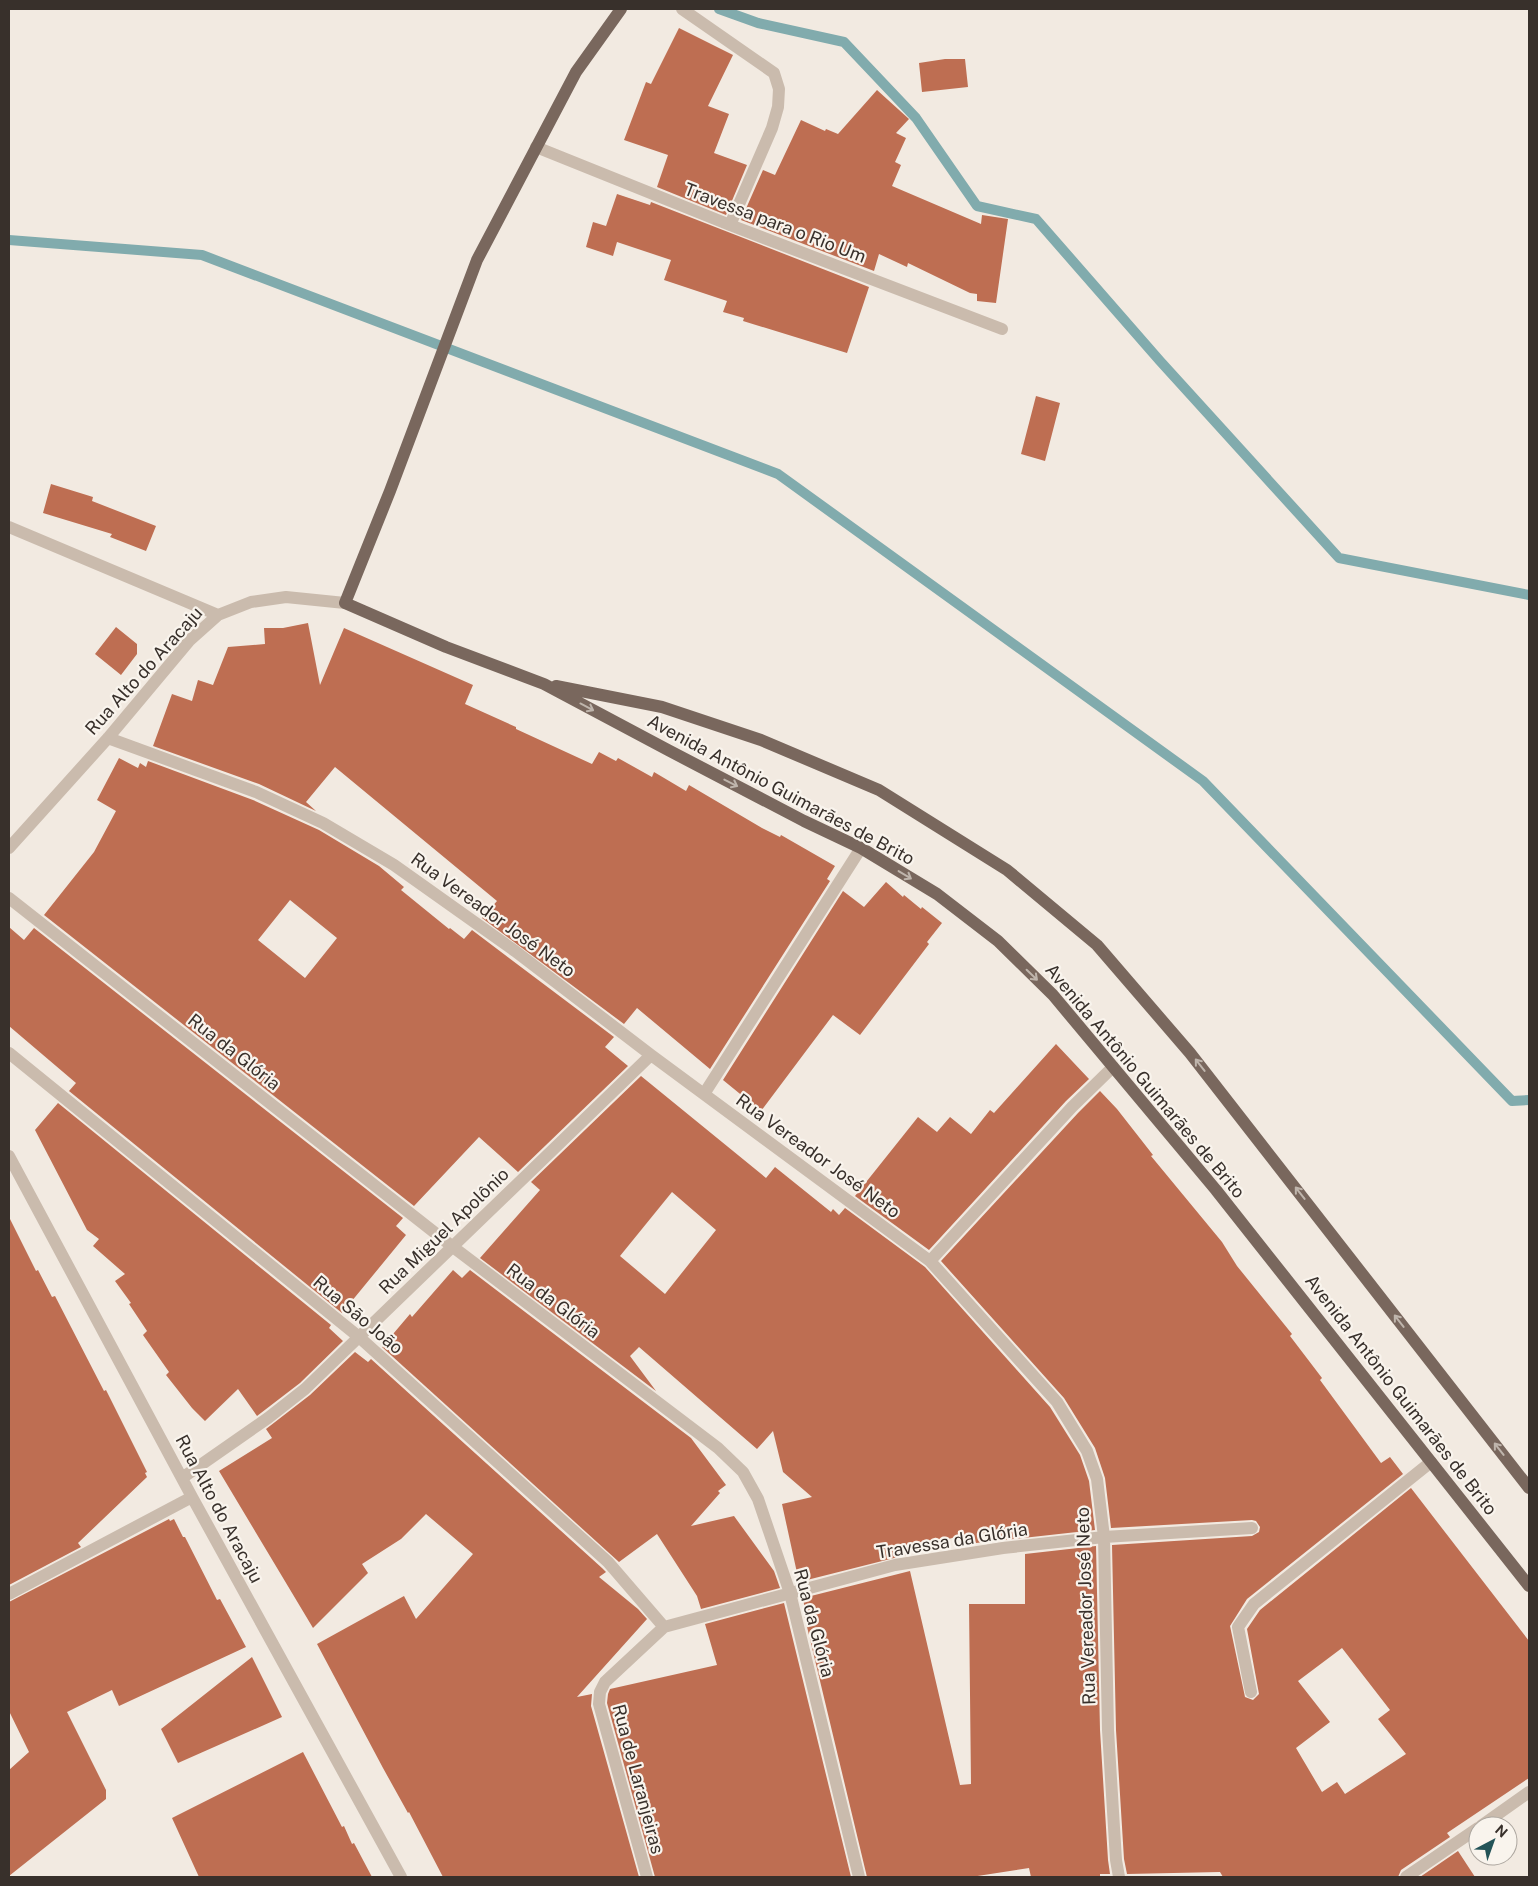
<svg xmlns="http://www.w3.org/2000/svg" width="1538" height="1886" viewBox="0 0 1538 1886" font-family="'Public Sans',sans-serif">
	<style>
		.lines { fill: none; stroke-linecap: round; stroke-linejoin: round }
		.stream { stroke: #81abad; stroke-width: 10 }
		.building { fill: #be6e52; fill-rule: evenodd }
		.minor { stroke: #cabbad; stroke-width: 12 }
		.major { stroke: #79675d; stroke-width: 12 }
		.oneway { stroke: #bfb5ac }
		.labels { text-anchor: middle; stroke-width: 4.5; stroke-linejoin: round; paint-order: stroke }
		.street-label { font-size: 18px; fill: #38302b; stroke: #f9f4ed }
	</style>
	<rect width="100%" height="100%" fill="#f2eae1"/>
	<g class="lines">
		<!-- stream -->
		<path class="stream" d="M 719,9 L 758,23 L 844,42 L 916,118 L 977,206 L 1036,219 L 1160,361 L 1339,558 L 1529,595
			M 9,240 L 202,255 L 778,474 L 1203,781 L 1512,1101 L 1529,1100"/>
	</g>
	<!-- building -->
	<path class="building" d="M 679,28 L 733,55 L 708,106 L 729,114 L 714,153 L 747,165 L 726,215 L 657,187 L 668,155 L 624,140 L 646,82 L 651,84 Z
		M 945,59 L 965,59 L 968,87 L 922,92 L 919,63 Z
		M 877,90 L 909,119 L 896,133 L 906,138 L 895,162 L 901,165 L 892,186 L 981,224 L 982,215 L 1008,219 L 996,303 L 977,301 L 977,294 L 970,293 L 908,263 L 907,267 L 879,254 L 874,271 L 741,220 L 763,170 L 775,175 L 801,120 L 825,131 L 826,129 L 838,134 Z
		M 617,194 L 650,205 L 651,202 L 869,287 L 847,353 L 743,321 L 744,318 L 723,312 L 727,301 L 664,280 L 671,260 L 617,242 L 613,256 L 586,247 L 593,222 L 606,226 Z
		M 1036,396 L 1060,403 L 1045,461 L 1021,454 Z
		M 51,484 L 93,497 L 92,501 L 156,526 L 146,551 L 110,537 L 112,534 L 43,513 Z
		M 308,623 L 320,685 L 344,628 L 473,685 L 465,704 L 516,727 L 516,729 L 592,764 L 599,752 L 616,761 L 618,758 L 652,777 L 654,772 L 686,791 L 689,785 L 762,828 L 780,837 L 781,835 L 835,866 L 827,879 L 830,881 L 710,1069 L 637,1008 L 624,1024 L 482,918 L 497,901 L 335,767 L 306,802 L 316,811 L 259,784 L 153,746 L 172,694 L 192,701 L 198,680 L 213,685 L 228,647 L 265,644 L 264,628 L 283,628 Z
		M 116,627 L 137,644 L 137,654 L 121,675 L 95,654 Z
		M 119,758 L 138,768 L 140,763 L 146,767 L 148,761 L 253,800 L 319,830 L 379,866 L 404,887 L 401,890 L 449,929 L 450,928 L 464,939 L 472,930 L 614,1037 L 605,1047 L 628,1066 L 518,1172 L 479,1137 L 414,1206 L 44,915 L 94,852 L 116,811 L 97,800 ZM 290,900 L 337,938 L 305,978 L 258,940 Z
		M 886,882 L 903,897 L 904,895 L 921,909 L 922,907 L 942,923 L 927,942 L 929,944 L 860,1035 L 833,1015 L 761,1111 L 723,1080 L 843,891 L 864,907 Z
		M 9,927 L 24,940 L 34,928 L 403,1218 L 396,1226 L 406,1235 L 342,1313 L 69,1091 L 76,1083 L 9,1026 Z
		M 1056,1044 L 1089,1079 L 1066,1101 L 929,1250 L 855,1196 L 918,1117 L 937,1132 L 950,1117 L 971,1134 L 990,1110 L 994,1113 Z
		M 641,1076 L 766,1178 L 775,1167 L 831,1212 L 833,1209 L 839,1215 L 845,1208 L 925,1267 L 1050,1407 L 1080,1455 L 1089,1481 L 1095,1530 L 976,1543 L 968,1534 L 905,1550 L 906,1555 L 799,1582 L 782,1504 L 812,1497 L 783,1472 L 773,1431 L 757,1449 L 639,1347 L 630,1356 L 656,1391 L 480,1258 L 540,1190 L 531,1182 ZM 672,1192 L 716,1230 L 665,1294 L 620,1256 Z
		M 1100,1091 L 1117,1109 L 1153,1155 L 1151,1156 L 1222,1242 L 1237,1266 L 1292,1334 L 1290,1336 L 1322,1378 L 1320,1380 L 1381,1463 L 1390,1457 L 1403,1474 L 1247,1599 L 1230,1626 L 1245,1697 L 1253,1700 L 1259,1694 L 1247,1629 L 1260,1610 L 1411,1488 L 1529,1641 L 1529,1778 L 1447,1833 L 1450,1837 L 1401,1870 L 1398,1877 L 1223,1877 L 1220,1872 L 1127,1874 L 1124,1859 L 1116,1730 L 1112,1545 L 1252,1536 L 1259,1532 L 1260,1527 L 1256,1521 L 1252,1520 L 1111,1528 L 1105,1478 L 1095,1448 L 1064,1398 L 941,1261 L 1078,1113 ZM 1342,1648 L 1390,1710 L 1378,1719 L 1406,1754 L 1345,1794 L 1337,1782 L 1322,1792 L 1296,1748 L 1330,1722 L 1298,1681 Z
		M 58,1103 L 331,1325 L 329,1328 L 343,1341 L 300,1383 L 257,1416 L 238,1389 L 205,1421 L 192,1408 L 166,1375 L 169,1372 L 143,1335 L 147,1331 L 129,1304 L 131,1303 L 115,1281 L 125,1274 L 93,1246 L 99,1239 L 87,1230 L 35,1130 Z
		M 9,1217 L 36,1271 L 38,1270 L 52,1297 L 55,1296 L 104,1391 L 106,1390 L 147,1472 L 145,1473 L 147,1477 L 78,1543 L 81,1547 L 9,1585 Z
		M 453,1270 L 462,1278 L 470,1270 L 691,1438 L 726,1485 L 718,1491 L 720,1493 L 691,1526 L 734,1516 L 774,1571 L 780,1588 L 701,1609 L 697,1596 L 657,1534 L 619,1562 L 382,1347 L 410,1314 L 412,1317 Z
		M 355,1352 L 368,1362 L 371,1359 L 602,1568 L 606,1572 L 599,1577 L 638,1609 L 647,1619 L 577,1697 L 592,1694 L 591,1706 L 639,1877 L 443,1877 L 409,1812 L 408,1813 L 383,1768 L 317,1644 L 404,1596 L 416,1619 L 473,1554 L 426,1514 L 401,1539 L 362,1564 L 368,1573 L 313,1628 L 219,1471 L 272,1438 L 266,1429 L 310,1395 Z
		M 169,1519 L 170,1521 L 174,1519 L 183,1537 L 185,1537 L 217,1600 L 220,1599 L 246,1647 L 119,1706 L 112,1690 L 67,1712 L 106,1790 L 106,1799 L 9,1876 L 9,1770 L 29,1752 L 9,1711 L 9,1602 Z
		M 1096,1546 L 1100,1730 L 1108,1860 L 1110,1874 L 1100,1874 L 1100,1877 L 1031,1877 L 1029,1868 L 971,1877 L 867,1877 L 803,1610 L 806,1616 L 803,1598 L 910,1571 L 960,1785 L 971,1784 L 969,1604 L 1025,1604 L 1025,1554 Z
		M 784,1603 L 851,1877 L 655,1877 L 607,1703 L 608,1694 L 610,1689 L 717,1665 L 705,1624 Z
		M 252,1657 L 282,1717 L 178,1763 L 161,1729 Z
		M 303,1752 L 342,1827 L 344,1826 L 352,1844 L 354,1843 L 372,1877 L 199,1877 L 172,1818 Z
		M 1458,1851 L 1475,1877 L 1420,1877 Z"/>
	<g class="lines">
		<!-- minor -->
		<path class="minor" d="M 682,9 L 774,73 L 779,89 L 778,107 L 772,128 L 730,225
			M 536,147 L 730,225 L 1002,329
			M 9,527 L 218,615
			M 108,738 L 256,792 L 323,823 L 394,865 L 515,951 L 651,1055 L 930,1261 L 1057,1402 L 1087,1451 L 1097,1479 L 1104,1537 L 1108,1730 L 1116,1860 L 1119,1877
			M 9,848 L 108,738 L 190,640 L 218,615 L 251,602 L 286,597 L 345,603
			M 9,898 L 453,1247 L 718,1448 L 743,1472 L 758,1499 L 790,1593 L 859,1877
			M 9,1053 L 359,1337 L 608,1562 L 664,1627
			M 704,1094 L 861,848
			M 9,1156 L 192,1497 L 401,1877
			M 930,1261 L 1072,1107 L 1113,1067
			M 182,1478 L 268,1418 L 305,1389 L 651,1055
			M 9,1594 L 192,1497
			M 1251,1692 L 1238,1627 L 1254,1604 L 1431,1462
			M 1481,1826 L 1529,1792
			M 647,1877 L 599,1704 L 600,1692 L 605,1682 L 664,1627 L 895,1565 L 1003,1548 L 1104,1537 L 1252,1528
			M 1406,1877 L 1478,1828"/>
		<!-- major -->
		<path class="major" d="M 621,9 L 576,72 L 477,260 L 390,491 L 345,603 L 446,647 L 544,684 L 668,750 L 804,821 L 861,848 L 937,894 L 998,941 L 1053,995 L 1216,1190 L 1529,1586
			M 556,686 L 662,707 L 761,740 L 879,790 L 1007,870 L 1097,945 L 1190,1053 L 1529,1488"/>
	</g>
	<!-- one-way arrows -->
	<defs><path id="oneway-shaft" d="M-6 0H5M1.5-3L5.5 0L1.5 3" fill="none" stroke-width="1.6" stroke-linecap="round" stroke-linejoin="round" transform="scale(1.25)"/></defs>
	<g class="oneway">
		<use href="#oneway-shaft" transform="translate(587 707) rotate(28)"/>
		<use href="#oneway-shaft" transform="translate(731 783) rotate(27)"/>
		<use href="#oneway-shaft" transform="translate(905 875) rotate(31)"/>
		<use href="#oneway-shaft" transform="translate(1032 975) rotate(44)"/>
		<use href="#oneway-shaft" transform="translate(1200 1065) rotate(-128)"/>
		<use href="#oneway-shaft" transform="translate(1300 1193) rotate(-128)"/>
		<use href="#oneway-shaft" transform="translate(1399 1321) rotate(-128)"/>
		<use href="#oneway-shaft" transform="translate(1499 1449) rotate(-128)"/>
	</g>
	<g class="labels">
		<!-- street labels -->
		<g class="street-label">
			<text transform="translate(775 223) rotate(21)" y="6">Travessa para o Rio Um</text>
			<text transform="translate(144 671) rotate(-48)" y="6">Rua Alto do Aracaju</text>
			<text transform="translate(781 790) rotate(28)" y="6">Avenida Antônio Guimarães de Brito</text>
			<text transform="translate(493 915) rotate(36)" y="6">Rua Vereador José Neto</text>
			<text transform="translate(234 1052) rotate(38)" y="6">Rua da Glória</text>
			<text transform="translate(1145 1081) rotate(50)" y="6">Avenida Antônio Guimarães de Brito</text>
			<text transform="translate(818 1156) rotate(36)" y="6">Rua Vereador José Neto</text>
			<text transform="translate(444 1231) rotate(-44)" y="6">Rua Miguel Apolônio</text>
			<text transform="translate(553 1301) rotate(37)" y="6">Rua da Glória</text>
			<text transform="translate(358 1315) rotate(40)" y="6">Rua São João</text>
			<text transform="translate(1401 1395) rotate(52)" y="6">Avenida Antônio Guimarães de Brito</text>
			<text transform="translate(219 1509) rotate(62)" y="6">Rua Alto do Aracaju</text>
			<text transform="translate(952 1541) rotate(-9)" y="6">Travessa da Glória</text>
			<text transform="translate(1086 1606) rotate(-92)" y="6">Rua Vereador José Neto</text>
			<text transform="translate(814 1623) rotate(75)" y="6">Rua da Glória</text>
			<text transform="translate(638 1779) rotate(75)" y="6">Rua de Laranjeiras</text>
		</g>
	</g>
	<!-- border -->
	<rect width="1538" height="1886" fill="none" stroke="#38302b" stroke-width="20"/>
	<!-- north arrow -->
	<g transform="translate(1493 1841) rotate(41)"><circle r="24" fill="#f9f4ed" stroke="#aca69f"/>
	<path d="M0-4L9 19L0 12L-9 19Z" fill="#235357"/>
	<text y="-8" font-size="14" font-weight="bold" text-anchor="middle" fill="#38302b">N</text>
	</g>
</svg>
